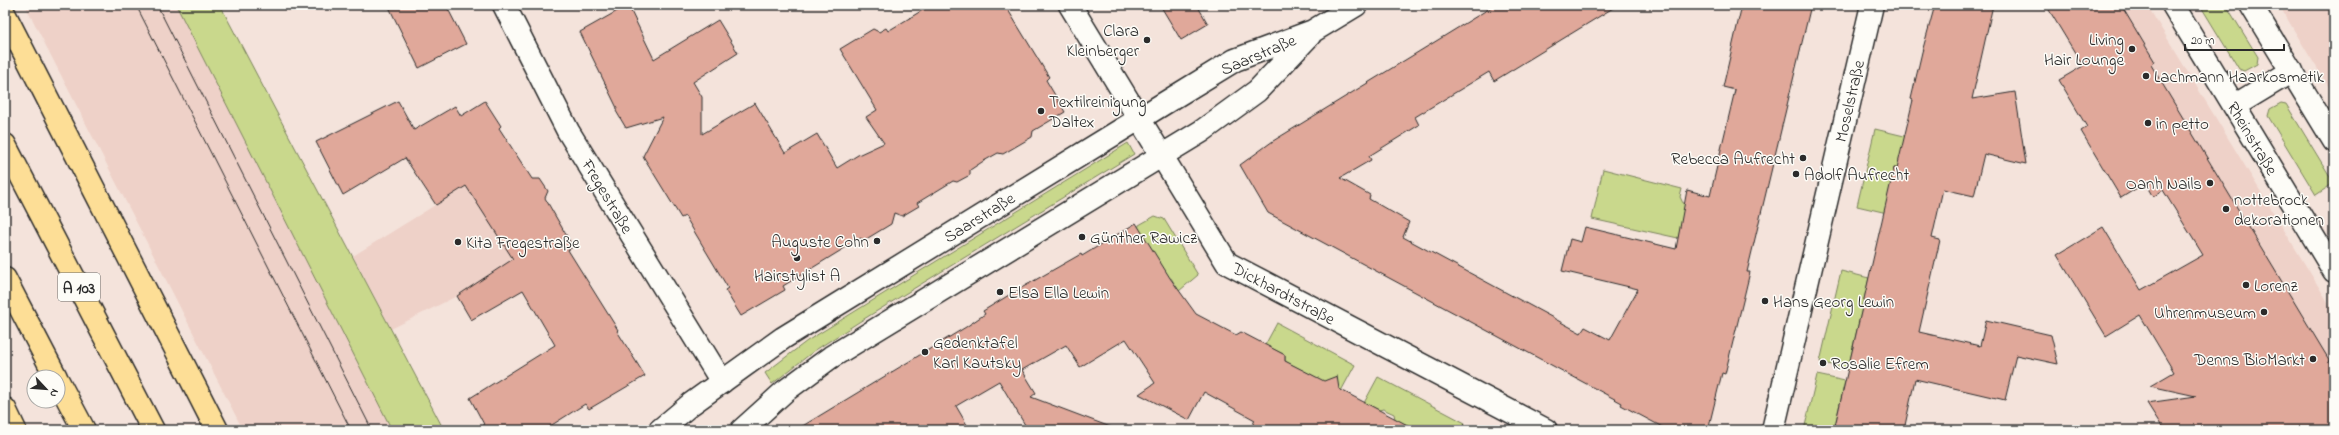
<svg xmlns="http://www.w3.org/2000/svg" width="2339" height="435" viewBox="0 0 2339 435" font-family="'Indie Flower',sans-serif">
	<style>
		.built { fill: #eed1c8 }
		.green { fill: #c9d88c; stroke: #7a825c }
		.building { fill: #e0a89a; stroke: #2b2b2b }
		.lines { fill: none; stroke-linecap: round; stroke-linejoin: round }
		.street-casing { stroke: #2b2b2b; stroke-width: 25 }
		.secondary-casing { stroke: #2b2b2b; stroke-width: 25 }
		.highway-casing { stroke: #2b2b2b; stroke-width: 25 }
		.street { stroke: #fdfcf7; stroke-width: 22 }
		.secondary { stroke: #fdfcf7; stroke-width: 22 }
		.highway { stroke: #fdde96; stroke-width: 22 }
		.tram { stroke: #2b2b2b; stroke-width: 1 }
		.poi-dot { fill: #2b2b2b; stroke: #fdfcf7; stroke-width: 1.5 }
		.labels { text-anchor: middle; stroke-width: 3; stroke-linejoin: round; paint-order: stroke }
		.shield { fill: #fdfcf7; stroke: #6a6a68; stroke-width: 1 }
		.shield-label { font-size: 16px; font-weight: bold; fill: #2b2b2b }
		.poi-label { font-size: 17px; fill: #2b2b2b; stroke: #fdfcf7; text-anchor: start }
		.street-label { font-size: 17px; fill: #2b2b2b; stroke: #fdfcf7 }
	</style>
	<rect width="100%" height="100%" fill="#f4e3db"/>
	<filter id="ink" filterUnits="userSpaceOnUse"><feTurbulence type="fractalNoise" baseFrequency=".025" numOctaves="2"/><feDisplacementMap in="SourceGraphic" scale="8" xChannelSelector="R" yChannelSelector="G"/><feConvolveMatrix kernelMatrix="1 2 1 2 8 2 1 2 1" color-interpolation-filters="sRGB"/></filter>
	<g filter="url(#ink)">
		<!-- built -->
		<path class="built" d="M 25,5 L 176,5 L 392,430 L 243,430 Z
			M 2091,5 L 2147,5 L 2334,312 L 2334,406 Z
			M 2279,5 L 2334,5 L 2334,95 L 2307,52 Z
			M 516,155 L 532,179 L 540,179 L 548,191 L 545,199 L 563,227 L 457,296 L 391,329 L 353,256 Z"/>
		<!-- green -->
		<path class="green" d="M 176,5 L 220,5 L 444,430 L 392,430 Z
			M 2200,5 L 2226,5 L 2258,57 L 2257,64 L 2244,71 L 2239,69 Z
			M 2281,103 L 2286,104 L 2334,183 L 2316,195 L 2268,116 L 2270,109 Z
			M 1875,129 L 1950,147 L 1898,169 L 1894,168 L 1887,213 L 1857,206 Z
			M 1128,143 L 1134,154 L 859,322 L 814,351 L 772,384 L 765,373 L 807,341 Z
			M 1603,169 L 1682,189 L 1680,197 L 1683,203 L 1688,204 L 1678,238 L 1592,219 Z
			M 1155,216 L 1164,219 L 1198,275 L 1179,291 L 1171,278 L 1167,280 L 1137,233 L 1139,225 Z
			M 1841,271 L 1869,278 L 1848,369 L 1820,362 Z
			M 1277,323 L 1355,365 L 1341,391 L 1285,361 L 1285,355 L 1273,349 L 1266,351 L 1263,349 Z
			M 1817,375 L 1845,381 L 1834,430 L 1804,430 Z
			M 1378,377 L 1465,423 L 1462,430 L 1415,430 L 1395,419 L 1394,414 L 1383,409 L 1379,410 L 1364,403 Z"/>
		<!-- building -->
		<path class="building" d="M 388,5 L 446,5 L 466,44 L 419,68 Z
			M 628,5 L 654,59 L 718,20 L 738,53 L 693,82 L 702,97 L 702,134 L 755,103 L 785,153 L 817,134 L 837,168 L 858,155 L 884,143 L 866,117 L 877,110 L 840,49 L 873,29 L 879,32 L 886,28 L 888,31 L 931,5 L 1005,5 L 1049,77 L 1046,80 L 1065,112 L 1033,131 L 1032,137 L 1003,154 L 998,153 L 982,162 L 970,170 L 970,175 L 957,182 L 953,181 L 917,203 L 919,206 L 902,216 L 894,213 L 891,224 L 863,241 L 861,238 L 783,286 L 785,290 L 741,316 L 725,290 L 728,288 L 685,216 L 681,218 L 643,156 L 663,117 L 626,128 L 616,111 L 617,108 L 580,32 Z
			M 1160,5 L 1197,5 L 1208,24 L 1181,40 Z
			M 1495,5 L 1618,5 L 1494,81 L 1489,72 L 1415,117 L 1419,125 L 1369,156 L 1371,160 L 1340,178 L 1370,195 L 1369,199 L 1409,222 L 1403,237 L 1581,333 L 1585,327 L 1610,340 L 1638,289 L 1562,271 L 1570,239 L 1581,242 L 1585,227 L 1676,249 L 1687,190 L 1710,196 L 1735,90 L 1723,87 L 1742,5 L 1811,5 L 1747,272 L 1750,272 L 1744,297 L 1725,374 L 1722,373 L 1708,430 L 1668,430 L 1621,405 L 1622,403 L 1268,213 L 1240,165 L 1273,141 Z
			M 1935,5 L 1993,5 L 1972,99 L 2015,92 L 2026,164 L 1984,154 L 1974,196 L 1943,189 L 1932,238 L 1940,240 L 1919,332 L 1980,346 L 1986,320 L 2051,335 L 2058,364 L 2016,355 L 2005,400 L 1915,379 L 1904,430 L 1834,430 L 1894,168 L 1897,168 L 1913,100 L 1911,99 L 1922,52 Z
			M 2046,5 L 2121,5 L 2155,62 L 2151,65 L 2334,368 L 2334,430 L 2164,430 L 2147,403 L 2196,396 L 2150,386 L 2174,372 L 2140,315 L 2106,336 L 2057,255 L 2103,227 L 2141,290 L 2203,255 L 2163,190 L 2153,197 L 2145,183 L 2121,198 L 2081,131 L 2087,127 L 2059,80 L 2083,66 Z
			M 398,101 L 414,130 L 455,106 L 461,116 L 485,101 L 501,126 L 499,128 L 532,179 L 540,179 L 548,191 L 545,198 L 573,247 L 568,250 L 618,330 L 617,331 L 645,376 L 589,409 L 585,404 L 544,430 L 487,430 L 470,398 L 555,345 L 523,290 L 471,320 L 457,296 L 513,259 L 466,186 L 436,205 L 405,158 L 343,195 L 316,142 Z
			M 1136,223 L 1170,278 L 1196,314 L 1236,335 L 1241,332 L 1285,355 L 1285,361 L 1324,381 L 1337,376 L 1339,389 L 1417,430 L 1250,430 L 1255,420 L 1204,392 L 1189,420 L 1139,394 L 1155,383 L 1126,339 L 1080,367 L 1066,345 L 1022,370 L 1036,393 L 1031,397 L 1113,428 L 1112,430 L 1028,430 L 999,381 L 956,406 L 970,430 L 796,430 L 966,327 L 985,314 L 983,311 L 1009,295 L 1081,254 L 1082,256 Z"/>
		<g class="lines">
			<!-- street casing -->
			<g class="street-casing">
				<path id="street" d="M 504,5 L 568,131 L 722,382
					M 1070,5 L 1227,263 L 1546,430
					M 1773,430 L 1872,5"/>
			</g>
			<!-- secondary casing -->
			<g class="secondary-casing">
				<path id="secondary" d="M 2173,5 L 2334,271
					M 2251,5 L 2334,141
					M 2234,106 L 2292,71
					M 660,430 L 691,404 L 783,338 L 1168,101 L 1235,60 L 1313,31 L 1356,5
					M 742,430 L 785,391 L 831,357 L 1202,131 L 1257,91 L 1310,35"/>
			</g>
			<!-- highway casing -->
			<g class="highway-casing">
				<path id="highway" d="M 5,15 L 217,430
					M 5,145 L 153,430
					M 5,279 L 56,377
					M 58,381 L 84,430
					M 5,409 L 15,430"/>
			</g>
			<!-- street -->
			<use href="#street" class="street"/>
			<!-- secondary -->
			<use href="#secondary" class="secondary"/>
			<!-- highway -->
			<use href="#highway" class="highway"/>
			<!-- tram -->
			<path class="tram" d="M 136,5 L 351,430
				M 157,5 L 372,430"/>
		</g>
	</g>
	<!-- markers -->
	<g class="poi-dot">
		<circle cx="1147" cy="40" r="4"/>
		<circle cx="2132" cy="49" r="4"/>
		<circle cx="2146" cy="76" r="4"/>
		<circle cx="1041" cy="111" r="4"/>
		<circle cx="2148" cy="123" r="4"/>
		<circle cx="1803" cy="158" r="4"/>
		<circle cx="1796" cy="174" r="4"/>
		<circle cx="2210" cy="183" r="4"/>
		<circle cx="2226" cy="209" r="4"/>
		<circle cx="1082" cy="237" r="4"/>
		<circle cx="877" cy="241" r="4"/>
		<circle cx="458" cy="242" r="4"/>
		<circle cx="797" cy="258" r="4"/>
		<circle cx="2246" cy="285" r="4"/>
		<circle cx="1000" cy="292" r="4"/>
		<circle cx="1765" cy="301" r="4"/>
		<circle cx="2264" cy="312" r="4"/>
		<circle cx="925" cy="352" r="4"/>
		<circle cx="2313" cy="359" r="4"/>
		<circle cx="1823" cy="363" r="4"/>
	</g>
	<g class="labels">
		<!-- shield labels -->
		<rect class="shield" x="58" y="273" width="42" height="28" rx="3"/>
		<g class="shield-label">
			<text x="79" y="293">A 103</text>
		</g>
		<!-- poi labels -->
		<g class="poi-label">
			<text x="1139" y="36" text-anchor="end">Clara<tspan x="1139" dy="20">Kleinberger</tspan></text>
			<text x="2124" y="45" text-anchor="end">Living<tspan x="2124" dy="20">Hair Lounge</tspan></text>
			<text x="2154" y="82">Lachmann Haarkosmetik</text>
			<text x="1049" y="107">Textilreinigung<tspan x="1049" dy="20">Daltex</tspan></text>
			<text x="2156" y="129">in petto</text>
			<text x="1795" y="164" text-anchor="end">Rebecca Aufrecht</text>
			<text x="1804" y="180">Adolf Aufrecht</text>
			<text x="2202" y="189" text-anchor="end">Oanh Nails</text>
			<text x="2234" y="205">nottebrock<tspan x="2234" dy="20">dekorationen</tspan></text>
			<text x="1090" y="243">Günther Rawicz</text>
			<text x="869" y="247" text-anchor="end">Auguste Cohn</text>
			<text x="466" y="248">Kita Fregestraße</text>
			<text x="797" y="281" text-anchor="middle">Hairstylist A</text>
			<text x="2254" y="291">Lorenz</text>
			<text x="1008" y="298">Elsa Ella Lewin</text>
			<text x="1773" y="307">Hans Georg Lewin</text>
			<text x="2256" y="318" text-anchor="end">Uhrenmuseum</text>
			<text x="933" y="348">Gedenktafel<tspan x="933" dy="20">Karl Kautsky</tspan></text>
			<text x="2305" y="365" text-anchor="end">Denns BioMarkt</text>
			<text x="1831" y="369">Rosalie Efrem</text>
		</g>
		<!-- street labels -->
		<g class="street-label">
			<text transform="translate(1258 54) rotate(-23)" y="6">Saarstraße</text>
			<text transform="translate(1849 101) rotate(-77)" y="6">Moselstraße</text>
			<text transform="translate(2253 138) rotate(59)" y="6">Rheinstraße</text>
			<text transform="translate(608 196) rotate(59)" y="6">Fregestraße</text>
			<text transform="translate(979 217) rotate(-32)" y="6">Saarstraße</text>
			<text transform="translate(1284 293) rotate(28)" y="6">Dickhardtstraße</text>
		</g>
	</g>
	<!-- margin -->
	<rect width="2339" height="435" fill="none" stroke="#fdfcf7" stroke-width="20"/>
	<rect x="10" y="10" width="2319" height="415" fill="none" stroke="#2b2b2b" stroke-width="1.5" filter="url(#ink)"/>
	<!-- north arrow -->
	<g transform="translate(46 389) rotate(116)"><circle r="19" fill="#fdfcf7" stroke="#a9a8a5"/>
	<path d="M0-3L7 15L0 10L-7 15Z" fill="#2b2b2b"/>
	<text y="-6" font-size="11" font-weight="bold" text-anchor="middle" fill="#2b2b2b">N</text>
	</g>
	<!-- scale -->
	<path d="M2185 44v6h99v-6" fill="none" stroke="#2b2b2b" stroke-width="2"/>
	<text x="2191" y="44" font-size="12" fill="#2b2b2b" stroke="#fdfcf7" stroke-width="3" paint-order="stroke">20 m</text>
</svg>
